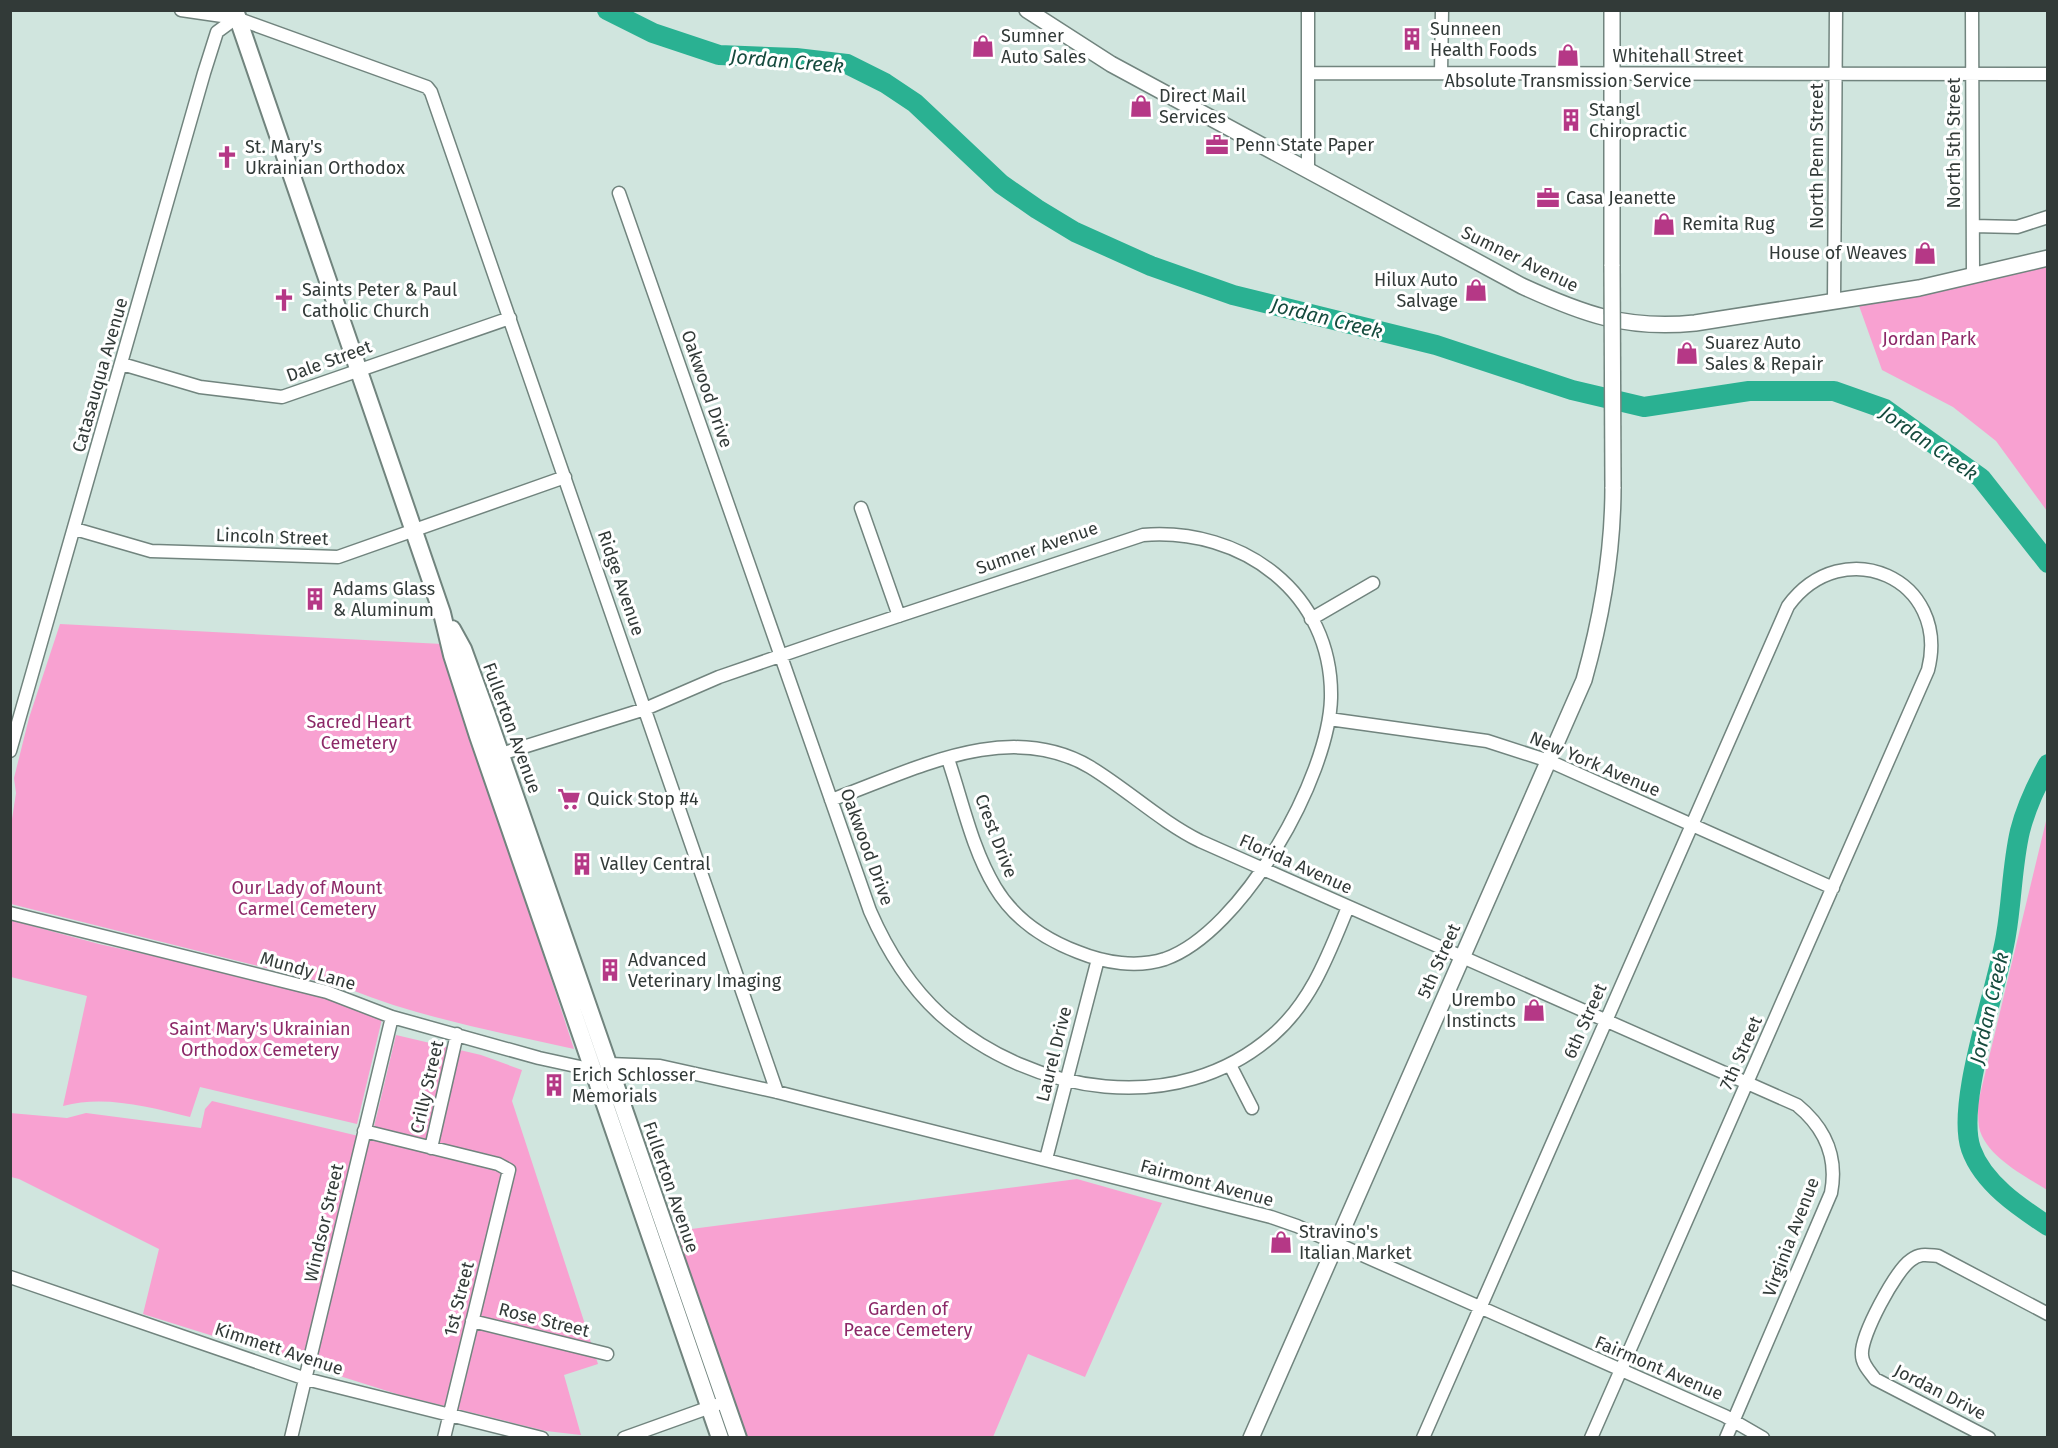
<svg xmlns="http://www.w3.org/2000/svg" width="2058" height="1448" viewBox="0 0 2058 1448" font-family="'Fira Sans',sans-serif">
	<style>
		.green { fill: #f8a1d1 }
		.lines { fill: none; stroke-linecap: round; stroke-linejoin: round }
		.river { stroke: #2ab192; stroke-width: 20 }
		.minor-casing { stroke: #71847e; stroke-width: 15 }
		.tertiary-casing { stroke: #71847e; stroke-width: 18 }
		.secondary-casing { stroke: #71847e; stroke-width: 20 }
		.minor { stroke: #fff; stroke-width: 12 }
		.tertiary { stroke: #fff; stroke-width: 15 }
		.secondary { stroke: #fff; stroke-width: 16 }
		.tertiary-bridge-casing { stroke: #71847e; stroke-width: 18; stroke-linecap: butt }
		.tertiary-bridge { stroke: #fff; stroke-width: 15 }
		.labels { text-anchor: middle; stroke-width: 6; stroke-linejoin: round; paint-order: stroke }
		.poi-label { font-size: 18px; fill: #323a38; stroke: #fff; text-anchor: start }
		.street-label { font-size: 18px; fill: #323a38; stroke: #fff }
		.park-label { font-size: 18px; fill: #8c2867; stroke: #fff }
		.water-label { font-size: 20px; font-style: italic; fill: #164b3e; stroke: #fff }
	</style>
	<rect width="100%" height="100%" fill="#d0e5de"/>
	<!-- green -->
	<path class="green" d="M 2047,265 L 2047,511 L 1996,441 L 1953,407 L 1882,370 L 1858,303 Z
		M 60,624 L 442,644 L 574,1049 C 499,1032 421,1018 349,989 L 11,904 L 10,832 L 16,793 L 14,778 L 29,718 Z
		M 2047,817 L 2047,1190 C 2025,1176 1985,1156 1979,1127 C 1978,1119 1978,1111 1978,1103 Z
		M 10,920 L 99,944 L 295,987 L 382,1019 L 357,1124 L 200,1087 L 190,1117 C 148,1107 105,1095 63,1106 L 87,996 L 11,977 Z
		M 396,1035 L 481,1055 L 522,1070 L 512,1101 L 598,1364 L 564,1375 L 581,1435 L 546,1431 L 400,1395 L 143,1314 L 159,1249 L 19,1179 L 11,1177 L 10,1113 L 67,1118 L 86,1113 L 201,1128 L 205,1109 L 212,1101 L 371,1139 Z
		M 1077,1179 L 1162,1203 L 1085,1377 L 1028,1354 L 993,1437 L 747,1437 L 676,1231 Z"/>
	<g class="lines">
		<!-- river -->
		<path class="river" d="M 607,10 L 653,33 L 719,55 L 796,58 L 847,64 L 885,83 L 915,103 L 1001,184 L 1037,209 L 1075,232 L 1151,266 L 1233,295 L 1436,345 L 1572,390 L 1644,407 L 1749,391 L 1834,391 L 1885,409 L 1981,478 L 2048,563
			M 2048,764 C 2036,786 2026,807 2020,831 C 2012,865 2012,901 2006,935 C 1998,987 1955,1103 1971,1149 C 1983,1183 2019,1207 2048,1226"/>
		<!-- minor casing -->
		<g class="minor-casing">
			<path id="minor" d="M 181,10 L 236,18 L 427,87 L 431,92 L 777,1092
				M 1972,10 L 1973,275
				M 1308,73 L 2048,74
				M 1441,73 L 1442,10
				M 1308,171 L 1308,10
				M 619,193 L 870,911 C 887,950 909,986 941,1015 C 1032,1095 1177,1119 1273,1035 C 1312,1001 1329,953 1348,907
				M 1973,226 L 2017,227 L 2048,217
				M 1834,301 L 1836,10
				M 122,364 L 200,387 L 282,397 L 510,318
				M 861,508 L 899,616
				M 75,529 L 151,551 L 338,557 L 565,477
				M 1311,619 L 1373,583
				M 1329,719 L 1487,741 L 1549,761 L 1833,888
				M 10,751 L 204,73 L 217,32 L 236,18
				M 501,754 L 645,709 L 719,677 L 835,637 L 1143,535 C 1242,527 1333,593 1331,698 C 1329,777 1242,932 1165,959 C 1137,968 1105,963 1078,952 C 1044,939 1014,919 995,887 C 972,849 962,800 948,759
				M 831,800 C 912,771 1007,718 1090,767 C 1128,790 1160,821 1200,841 L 1797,1105 C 1825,1128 1838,1157 1831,1193 L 1726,1438
				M 10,913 L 327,992 L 392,1017 L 539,1058 L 594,1070
				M 609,1064 L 660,1066 L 777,1092 L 1271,1217 L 1297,1226 L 1725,1416 L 1763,1438
				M 1230,1065 L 1252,1108
				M 364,1131 L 498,1164 L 509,1170 L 444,1438
				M 431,1148 L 457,1034
				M 1046,1159 L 1098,959
				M 10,1277 L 306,1379 L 542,1438
				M 472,1321 L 607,1354
				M 291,1438 L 392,1017
				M 624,1438 L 716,1405
				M 1423,1438 L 1788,606 C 1843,531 1951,579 1928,670 L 1591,1438
				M 1989,1438 L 1875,1379 C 1870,1372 1862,1364 1862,1355 C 1860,1336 1896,1270 1911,1260 C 1920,1253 1927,1255 1938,1256 L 2048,1314"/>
		</g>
		<!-- tertiary casing -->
		<g class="tertiary-casing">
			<path id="tertiary" d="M 1027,10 L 1111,64 L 1522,286 C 1583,314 1626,330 1695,323 L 1919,288 L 2048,258
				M 1612,266 L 1612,10
				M 1251,1438 L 1584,680 C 1602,616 1613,554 1613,487"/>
		</g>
		<!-- secondary casing -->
		<g class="secondary-casing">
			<path id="secondary" d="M 235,10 L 442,613 L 452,655 L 478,736 L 720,1438
				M 452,629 L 463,649 L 487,715 L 738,1438"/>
		</g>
		<!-- minor -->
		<use href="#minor" class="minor"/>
		<!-- tertiary -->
		<use href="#tertiary" class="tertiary"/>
		<!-- secondary -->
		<use href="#secondary" class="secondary"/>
		<!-- tertiary-bridge casing -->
		<g class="tertiary-bridge-casing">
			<path id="tertiary-bridge" d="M 1612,266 L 1613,487"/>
		</g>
		<!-- tertiary-bridge -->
		<use href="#tertiary-bridge" class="tertiary-bridge"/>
	</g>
	<!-- icons -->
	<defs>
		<g id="building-bare" transform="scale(1.8)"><path d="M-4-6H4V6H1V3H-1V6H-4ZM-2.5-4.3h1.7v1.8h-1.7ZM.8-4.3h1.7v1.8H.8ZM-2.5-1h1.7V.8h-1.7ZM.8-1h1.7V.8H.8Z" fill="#b53886" stroke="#fff" stroke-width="2.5" paint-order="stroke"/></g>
		<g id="shop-bare" transform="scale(1.8)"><path d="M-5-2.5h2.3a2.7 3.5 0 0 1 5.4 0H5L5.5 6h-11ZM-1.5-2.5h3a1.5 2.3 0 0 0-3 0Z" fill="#b53886" stroke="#fff" stroke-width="2.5" paint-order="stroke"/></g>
		<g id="office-bare" transform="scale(1.8)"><path d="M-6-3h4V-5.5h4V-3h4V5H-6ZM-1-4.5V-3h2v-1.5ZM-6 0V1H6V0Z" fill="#b53886" stroke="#fff" stroke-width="2.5" paint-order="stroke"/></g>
		<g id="church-bare" transform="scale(1.8)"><path d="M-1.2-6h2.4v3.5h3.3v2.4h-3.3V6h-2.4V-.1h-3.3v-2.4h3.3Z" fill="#b53886" stroke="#fff" stroke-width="2.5" paint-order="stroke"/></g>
		<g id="supermarket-bare" transform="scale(1.8)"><path d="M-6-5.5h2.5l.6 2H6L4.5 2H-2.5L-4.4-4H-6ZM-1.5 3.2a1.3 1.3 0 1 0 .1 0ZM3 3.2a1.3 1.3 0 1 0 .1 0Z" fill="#b53886" stroke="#fff" stroke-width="2.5" paint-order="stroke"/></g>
	</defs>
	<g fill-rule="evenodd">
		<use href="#building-bare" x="1412" y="39"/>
		<use href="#shop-bare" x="983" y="46"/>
		<use href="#shop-bare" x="1568" y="55"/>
		<use href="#shop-bare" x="1141" y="106"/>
		<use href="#building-bare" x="1571" y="120"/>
		<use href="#office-bare" x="1217" y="145"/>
		<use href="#church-bare" x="227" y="157"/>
		<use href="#office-bare" x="1548" y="198"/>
		<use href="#shop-bare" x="1664" y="224"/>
		<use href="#shop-bare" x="1925" y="253"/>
		<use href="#shop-bare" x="1476" y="290"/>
		<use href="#church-bare" x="284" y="300"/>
		<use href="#shop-bare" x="1687" y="353"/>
		<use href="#building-bare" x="315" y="599"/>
		<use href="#supermarket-bare" x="569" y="799"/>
		<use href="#building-bare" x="582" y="864"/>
		<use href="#building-bare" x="610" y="970"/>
		<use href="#shop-bare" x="1534" y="1010"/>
		<use href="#building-bare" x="554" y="1085"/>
		<use href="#shop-bare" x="1281" y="1242"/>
	</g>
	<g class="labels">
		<!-- poi labels -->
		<g class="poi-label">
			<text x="1430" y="35">Sunneen<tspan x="1430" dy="21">Health Foods</tspan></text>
			<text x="1001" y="42">Sumner<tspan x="1001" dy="21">Auto Sales</tspan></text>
			<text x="1568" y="87" text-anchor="middle">Absolute Transmission Service</text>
			<text x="1159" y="102">Direct Mail<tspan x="1159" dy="21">Services</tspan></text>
			<text x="1589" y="116">Stangl<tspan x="1589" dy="21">Chiropractic</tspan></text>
			<text x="1235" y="151">Penn State Paper</text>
			<text x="245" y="153">St. Mary's<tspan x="245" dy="21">Ukrainian Orthodox</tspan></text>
			<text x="1566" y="204">Casa Jeanette</text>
			<text x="1682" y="230">Remita Rug</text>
			<text x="1907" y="259" text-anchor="end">House of Weaves</text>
			<text x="1458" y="286" text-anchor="end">Hilux Auto<tspan x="1458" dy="21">Salvage</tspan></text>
			<text x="302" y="296">Saints Peter &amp; Paul<tspan x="302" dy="21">Catholic Church</tspan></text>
			<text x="1705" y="349">Suarez Auto<tspan x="1705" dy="21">Sales &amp; Repair</tspan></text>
			<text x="333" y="595">Adams Glass<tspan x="333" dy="21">&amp; Aluminum</tspan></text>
			<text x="587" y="805">Quick Stop #4</text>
			<text x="600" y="870">Valley Central</text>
			<text x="628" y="966">Advanced<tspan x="628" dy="21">Veterinary Imaging</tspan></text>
			<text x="1516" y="1006" text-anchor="end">Urembo<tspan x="1516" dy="21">Instincts</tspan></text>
			<text x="572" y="1081">Erich Schlosser<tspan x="572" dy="21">Memorials</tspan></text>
			<text x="1299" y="1238">Stravino's<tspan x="1299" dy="21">Italian Market</tspan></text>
		</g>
		<!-- street labels -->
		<g class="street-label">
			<text x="1678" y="62">Whitehall Street</text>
			<text transform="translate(1954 143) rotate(-90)" y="6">North 5th Street</text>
			<text transform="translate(1817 156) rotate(-90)" y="6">North Penn Street</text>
			<text transform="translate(1520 259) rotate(26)" y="6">Sumner Avenue</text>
			<text transform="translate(329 361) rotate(-20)" y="6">Dale Street</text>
			<text transform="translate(100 375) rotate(-74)" y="6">Catasauqua Avenue</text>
			<text transform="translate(707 389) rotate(71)" y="6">Oakwood Drive</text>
			<text transform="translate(272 537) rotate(2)" y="6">Lincoln Street</text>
			<text transform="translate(1037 548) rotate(-19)" y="6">Sumner Avenue</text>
			<text transform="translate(621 583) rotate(71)" y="6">Ridge Avenue</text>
			<text transform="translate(512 728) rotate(70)" y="6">Fullerton Avenue</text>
			<text transform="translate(1595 764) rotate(23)" y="6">New York Avenue</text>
			<text transform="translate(996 836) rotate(69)" y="6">Crest Drive</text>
			<text transform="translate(867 847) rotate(70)" y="6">Oakwood Drive</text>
			<text transform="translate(1296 864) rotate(24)" y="6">Florida Avenue</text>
			<text transform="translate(1439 961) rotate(-66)" y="6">5th Street</text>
			<text transform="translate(308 971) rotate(16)" y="6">Mundy Lane</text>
			<text transform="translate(1585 1021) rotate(-66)" y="6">6th Street</text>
			<text transform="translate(1741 1053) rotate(-66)" y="6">7th Street</text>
			<text transform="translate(1054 1054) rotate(-76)" y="6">Laurel Drive</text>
			<text transform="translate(427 1087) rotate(-77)" y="6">Crilly Street</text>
			<text transform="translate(1207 1183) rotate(15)" y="6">Fairmont Avenue</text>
			<text transform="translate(671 1187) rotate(71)" y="6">Fullerton Avenue</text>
			<text transform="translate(324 1223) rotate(-77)" y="6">Windsor Street</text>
			<text transform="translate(1791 1237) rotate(-69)" y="6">Virginia Avenue</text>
			<text transform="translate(459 1299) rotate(-76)" y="6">1st Street</text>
			<text transform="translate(544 1320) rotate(14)" y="6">Rose Street</text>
			<text transform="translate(279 1349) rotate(18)" y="6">Kimmett Avenue</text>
			<text transform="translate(1659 1368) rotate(23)" y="6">Fairmont Avenue</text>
			<text transform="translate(1940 1392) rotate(27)" y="6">Jordan Drive</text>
		</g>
		<!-- park labels -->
		<g class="park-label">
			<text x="1929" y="345">Jordan Park</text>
			<text x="359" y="728">Sacred Heart<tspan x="359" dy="21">Cemetery</tspan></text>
			<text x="307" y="894">Our Lady of Mount<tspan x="307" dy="21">Carmel Cemetery</tspan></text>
			<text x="260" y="1035">Saint Mary's Ukrainian<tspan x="260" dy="21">Orthodox Cemetery</tspan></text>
			<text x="908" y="1315">Garden of<tspan x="908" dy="21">Peace Cemetery</tspan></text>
		</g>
		<!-- water labels -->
		<g class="water-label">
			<text transform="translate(787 61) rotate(5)" y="7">Jordan Creek</text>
			<text transform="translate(1327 318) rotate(14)" y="7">Jordan Creek</text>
			<text transform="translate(1929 443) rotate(35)" y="7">Jordan Creek</text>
			<text transform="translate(1989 1008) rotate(-77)" y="7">Jordan Creek</text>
		</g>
	</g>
	<!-- border -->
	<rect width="2058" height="1448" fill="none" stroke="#323a38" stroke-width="24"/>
</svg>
